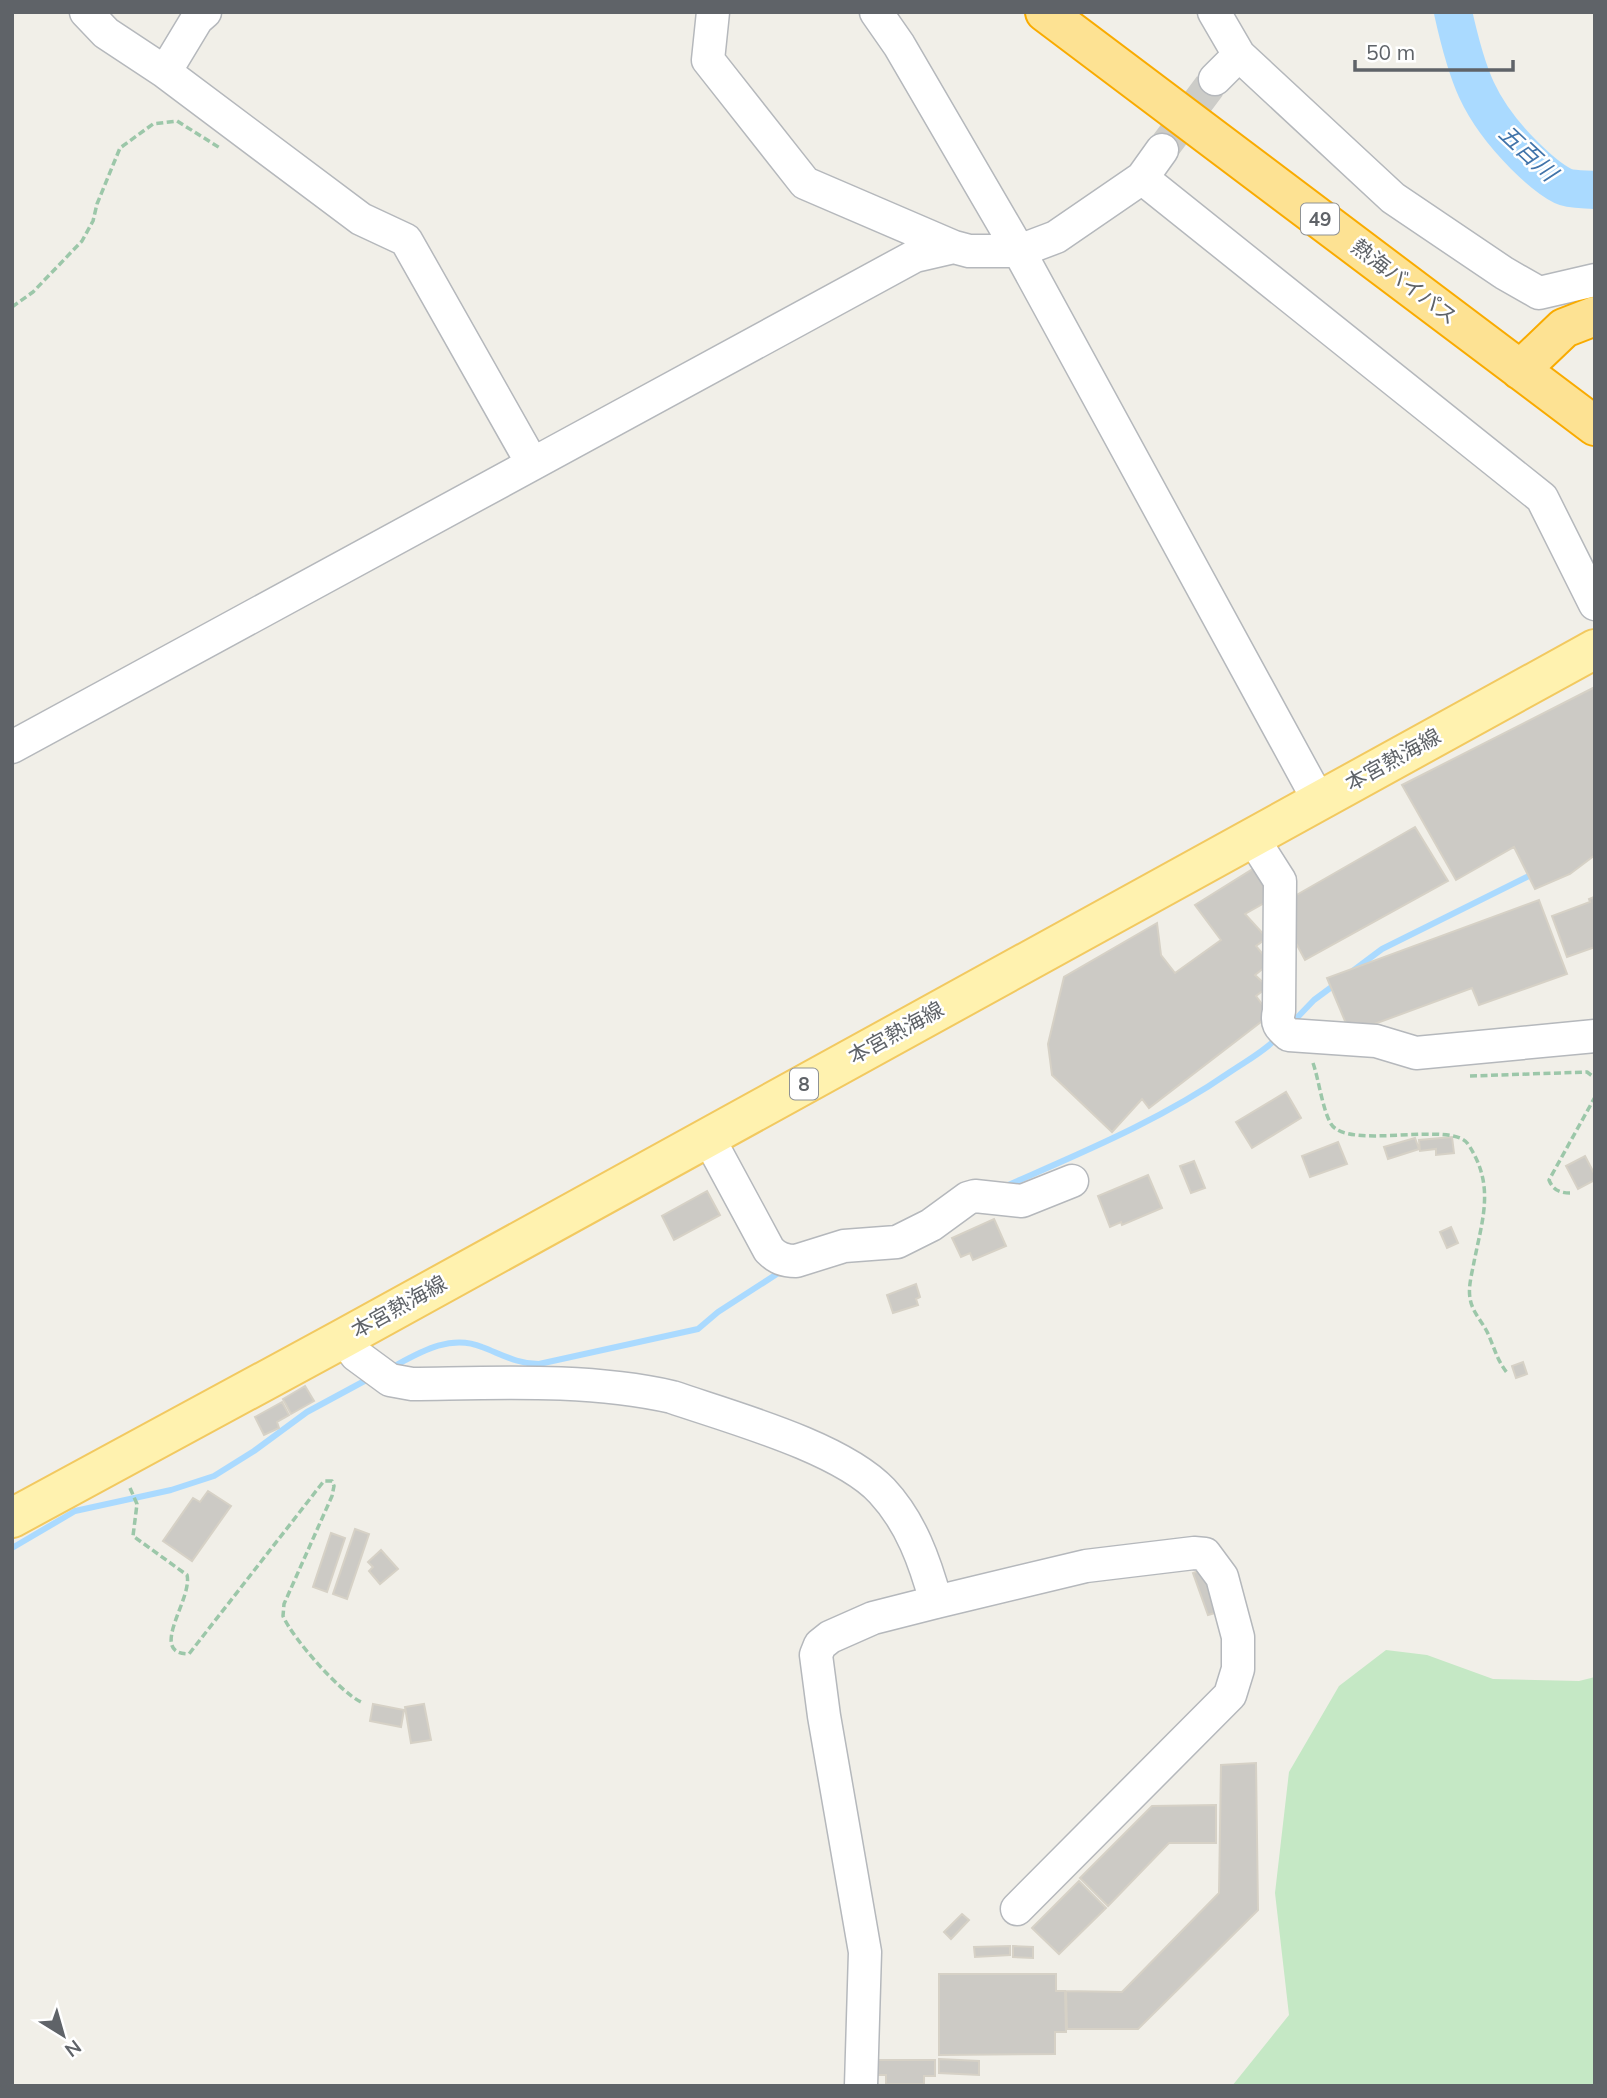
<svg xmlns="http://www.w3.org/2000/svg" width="1607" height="2098" viewBox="0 0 1607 2098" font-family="Mulish,'Noto Sans JP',sans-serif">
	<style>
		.green { fill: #c5e8c5 }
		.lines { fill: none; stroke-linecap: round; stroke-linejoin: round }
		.stream { stroke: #aadaff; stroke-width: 6 }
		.river { stroke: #aadaff; stroke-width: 38 }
		.building { fill: #cccac5; stroke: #d6d1c6; stroke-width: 2 }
		.minor-tunnel { stroke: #ccccc8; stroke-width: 32; stroke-dasharray: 32 16; stroke-linecap: butt }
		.minor-casing { stroke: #b5b8bc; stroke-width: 35 }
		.major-casing { stroke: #f2c960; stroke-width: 42 }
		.highway-casing { stroke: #f9ab00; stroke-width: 42 }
		.path { stroke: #9cc7a9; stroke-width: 3.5; stroke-dasharray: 7 3.5; stroke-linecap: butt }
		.minor { stroke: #fff; stroke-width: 32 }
		.major { stroke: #fff2af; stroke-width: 38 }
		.highway { stroke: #fde293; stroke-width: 38 }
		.labels { text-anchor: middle; stroke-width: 5; stroke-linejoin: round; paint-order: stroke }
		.shield { fill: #fff; stroke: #8f9295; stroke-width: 2 }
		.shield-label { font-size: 19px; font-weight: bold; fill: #5f6368 }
		.street-label { font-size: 21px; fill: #5f6368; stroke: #fff }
		.water-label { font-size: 23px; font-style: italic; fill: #4174aa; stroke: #fff }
	</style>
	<rect width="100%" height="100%" fill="#f1efe8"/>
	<!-- green -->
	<path class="green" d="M 1386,1650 L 1427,1655 L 1493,1679 L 1579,1681 L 1595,1677 L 1595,2086 L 1232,2086 L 1289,2015 L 1275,1893 L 1289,1772 L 1339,1686 Z"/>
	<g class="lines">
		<!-- stream -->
		<path class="stream" d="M 1354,970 L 1382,949 L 1535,873
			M 1290,1025 L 1314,1000 L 1337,983
			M 1006,1186 C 1083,1152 1161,1120 1230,1072 C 1246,1061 1265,1051 1278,1037
			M 389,1369 C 417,1354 449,1333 482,1347 C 501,1354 517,1364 539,1364 L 698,1329 L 718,1312 L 783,1270
			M 12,1548 L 75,1511 L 171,1490 L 214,1476 L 254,1451 L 307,1412 L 370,1378"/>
		<!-- river -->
		<path class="river" d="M 1453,12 C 1467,75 1478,109 1524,155 C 1535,166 1549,179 1563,186 C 1571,190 1585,189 1595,190"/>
	</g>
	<!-- building -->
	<path class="building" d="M 1595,687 L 1595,855 L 1570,874 L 1535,889 L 1514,847 L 1456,880 L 1402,785 Z
		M 1415,827 L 1448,881 L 1305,960 L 1290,932 L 1293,897 Z
		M 1256,867 L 1273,898 L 1245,914 L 1267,938 L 1256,946 L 1270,963 L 1255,975 L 1268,987 L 1256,996 L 1270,1015 L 1149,1108 L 1142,1099 L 1112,1132 L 1052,1075 L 1048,1044 L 1064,977 L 1157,923 L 1161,955 L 1175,973 L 1221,940 L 1195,905 Z
		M 1594,897 L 1595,947 L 1567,957 L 1552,916 L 1590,902 L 1589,899 Z
		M 1539,900 L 1567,974 L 1479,1005 L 1472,988 L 1350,1033 L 1327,978 Z
		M 1286,1092 L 1301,1118 L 1252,1148 L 1236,1122 Z
		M 1452,1137 L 1454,1153 L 1436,1155 L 1436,1149 L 1420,1151 L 1419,1140 Z
		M 1415,1138 L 1419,1149 L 1388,1159 L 1384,1147 Z
		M 1338,1142 L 1347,1164 L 1310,1177 L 1302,1156 Z
		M 1585,1156 L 1595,1175 L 1595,1180 L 1578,1189 L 1566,1166 Z
		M 1194,1161 L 1205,1188 L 1191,1193 L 1180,1166 Z
		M 1148,1175 L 1162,1208 L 1122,1225 L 1121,1222 L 1110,1227 L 1098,1196 Z
		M 707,1191 L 720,1215 L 674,1240 L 662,1216 Z
		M 994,1219 L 1006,1246 L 973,1260 L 970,1253 L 961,1257 L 952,1238 Z
		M 1451,1227 L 1458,1243 L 1447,1248 L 1440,1232 Z
		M 916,1284 L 920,1297 L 916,1299 L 918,1305 L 893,1313 L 887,1295 Z
		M 1523,1362 L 1527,1374 L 1516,1378 L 1512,1366 Z
		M 305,1386 L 314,1401 L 291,1414 L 283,1399 Z
		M 282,1402 L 289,1415 L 277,1422 L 279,1428 L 264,1435 L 255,1417 Z
		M 208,1491 L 231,1506 L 192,1561 L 163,1541 L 193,1498 L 200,1502 Z
		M 355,1529 L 369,1534 L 347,1599 L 333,1594 Z
		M 331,1533 L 345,1538 L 327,1592 L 313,1587 Z
		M 381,1550 L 398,1569 L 380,1584 L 369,1571 L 373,1567 L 368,1562 Z
		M 1206,1568 L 1222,1611 L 1208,1615 L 1193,1573 Z
		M 373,1704 L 404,1710 L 401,1727 L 370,1721 Z
		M 424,1704 L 431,1740 L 411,1743 L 405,1707 Z
		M 1256,1763 L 1258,1910 L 1138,2029 L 1067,2029 L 1066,1991 L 1122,1992 L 1219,1893 L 1221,1765 Z
		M 1216,1805 L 1216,1843 L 1169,1843 L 1108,1906 L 1080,1878 L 1152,1806 Z
		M 1079,1881 L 1106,1908 L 1059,1954 L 1032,1928 Z
		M 962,1914 L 969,1920 L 951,1939 L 944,1932 Z
		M 1010,1946 L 1010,1955 L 975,1957 L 974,1947 Z
		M 1013,1946 L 1033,1947 L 1033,1958 L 1013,1957 Z
		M 939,1974 L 1056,1974 L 1056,1991 L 1065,1991 L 1066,2032 L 1055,2032 L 1055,2054 L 939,2055 Z
		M 939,2059 L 979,2061 L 979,2075 L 939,2073 Z
		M 876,2060 L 935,2060 L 935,2076 L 924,2076 L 924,2084 L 886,2084 L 886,2075 L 877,2075 Z"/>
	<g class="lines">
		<!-- minor-tunnel -->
		<path class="minor-tunnel" d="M 1162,150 L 1215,79"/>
		<!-- minor casing -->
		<g class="minor-casing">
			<path id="minor" d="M 86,12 L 106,33 L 165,72 L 361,219 L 406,240 L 532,463
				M 713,12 L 708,60 L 805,183 L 954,247 L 969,251 L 1019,251 L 1056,237 L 1142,178 L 1162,150
				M 876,12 L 899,45 L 1019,251 L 1319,801
				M 1214,12 L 1239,55 L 1215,79
				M 1239,55 L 1393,198 L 1504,273 L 1539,293 L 1595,280
				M 165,72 L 197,19 L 205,12
				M 1142,178 L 1542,498 L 1595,604
				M 12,747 L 915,256 L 954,247
				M 1252,837 L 1280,881 L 1279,1011 C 1276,1023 1279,1027 1289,1035 L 1376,1041 L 1416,1053 L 1595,1036
				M 708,1137 L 769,1250 C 777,1258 784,1261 796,1261 L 844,1246 L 897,1242 L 931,1225 L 968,1198 L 975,1196 L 1022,1201 L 1072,1181
				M 344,1338 L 356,1355 L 390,1380 L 412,1384 C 498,1383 587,1378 672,1397 C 730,1417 841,1447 882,1491 C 911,1522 925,1562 936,1602
				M 861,2086 L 865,1952 L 824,1716 L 816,1655 L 820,1645 L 830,1637 L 873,1618 L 936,1602 L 1086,1566 L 1194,1553 L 1205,1554 L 1222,1577 L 1238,1637 L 1238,1669 L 1230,1695 L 1017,1909"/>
		</g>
		<!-- major casing -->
		<g class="major-casing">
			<path id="major" d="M 12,1518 L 344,1338 L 1595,649"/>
		</g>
		<!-- highway casing -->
		<g class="highway-casing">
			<path id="highway" d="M 1045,12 L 1595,426
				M 1520,370 L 1564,328 L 1595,316"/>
		</g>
		<!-- path -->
		<path class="path" d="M 12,307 L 33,292 L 82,241 L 93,221 L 97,204 L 120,148 L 153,124 L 177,121 L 220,148
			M 1313,1063 C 1319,1080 1322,1108 1331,1124 C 1348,1151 1452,1120 1468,1144 C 1495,1185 1483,1217 1474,1262 C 1472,1273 1468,1287 1470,1298 C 1472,1313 1484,1323 1489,1336 C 1495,1350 1498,1362 1508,1374
			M 1470,1076 L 1587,1072 L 1595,1078
			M 1570,1193 C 1560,1193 1553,1190 1549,1180 L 1595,1097
			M 130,1488 L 137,1504 L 133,1536 L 187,1575 C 193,1599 147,1654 189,1654 L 320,1486 L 324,1481 L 332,1481 L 334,1486 L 332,1496 L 284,1604 L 283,1616 C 293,1639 340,1692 361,1702"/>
		<!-- minor -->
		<use href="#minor" class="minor"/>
		<!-- major -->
		<use href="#major" class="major"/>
		<!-- highway -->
		<use href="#highway" class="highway"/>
	</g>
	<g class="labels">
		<!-- shield labels -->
		<g class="shield">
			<rect x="1301" y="203.5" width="38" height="31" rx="5"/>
			<rect x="790" y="1068.5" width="28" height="31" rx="5"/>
		</g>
		<g class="shield-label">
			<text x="1320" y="226">49</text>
			<text x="804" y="1091">8</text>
		</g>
		<!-- street labels -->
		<g class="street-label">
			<text transform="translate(1404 282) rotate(37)" y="7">熱海バイパス</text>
			<text transform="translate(1393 760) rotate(-29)" y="7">本宮熱海線</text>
			<text transform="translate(896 1033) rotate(-29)" y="7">本宮熱海線</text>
			<text transform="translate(399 1307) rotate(-29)" y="7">本宮熱海線</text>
		</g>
		<!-- water labels -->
		<g class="water-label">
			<text transform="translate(1528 153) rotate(43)" y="8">五百川</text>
		</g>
	</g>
	<!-- border -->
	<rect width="1607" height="2098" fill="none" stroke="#5f6368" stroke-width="28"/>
	<!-- north arrow -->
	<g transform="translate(63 2035) rotate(143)" stroke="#ffffff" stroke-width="5" paint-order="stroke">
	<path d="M0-5L12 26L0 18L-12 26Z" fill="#5f6368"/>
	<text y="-10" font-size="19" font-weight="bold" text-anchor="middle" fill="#5f6368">N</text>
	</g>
	<!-- scale -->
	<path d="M1355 60v10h158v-10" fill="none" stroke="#5f6368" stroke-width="3.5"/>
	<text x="1366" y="60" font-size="21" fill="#5f6368" stroke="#ffffff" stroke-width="5" paint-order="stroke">50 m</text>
</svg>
